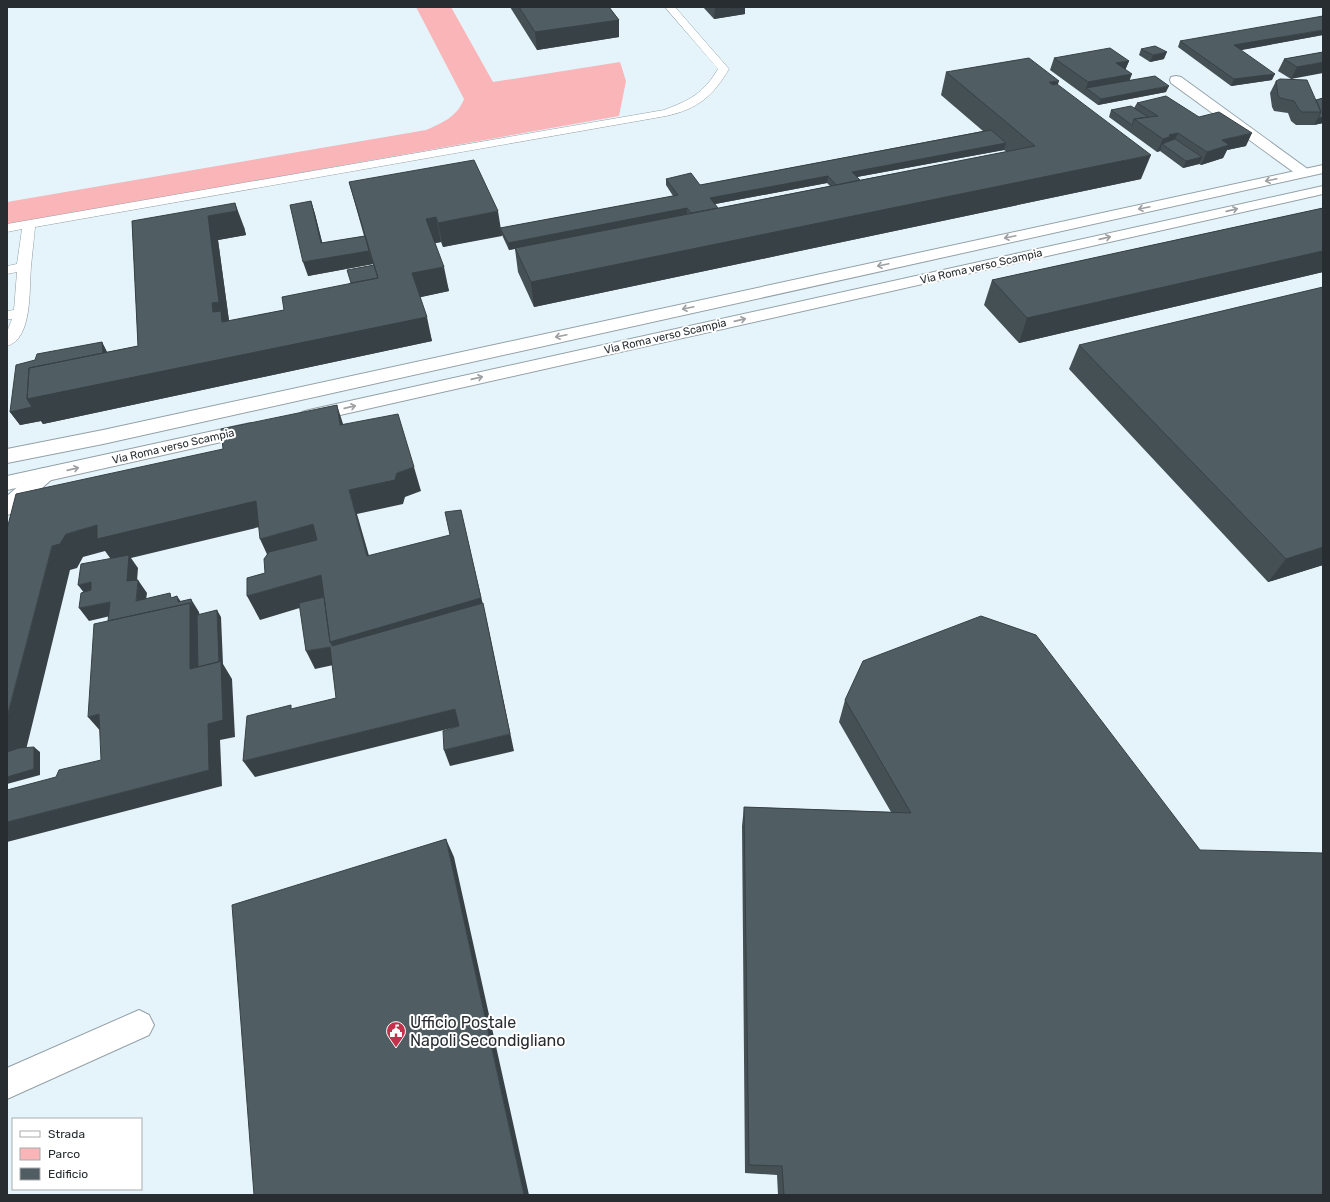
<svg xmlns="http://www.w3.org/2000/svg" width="1330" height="1202" viewBox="0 0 1330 1202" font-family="Rubik,sans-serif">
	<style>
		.green { fill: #fab5b8 }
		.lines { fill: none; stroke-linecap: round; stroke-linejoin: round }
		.lane-casing { stroke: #93a1a7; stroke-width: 1 }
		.street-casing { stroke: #93a1a7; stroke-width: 2 }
		.secondary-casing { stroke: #93a1a7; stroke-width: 2 }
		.primary-casing { stroke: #93a1a7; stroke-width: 2 }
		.lane { fill: #fff; fill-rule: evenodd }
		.street { fill: #fff; fill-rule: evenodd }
		.secondary { fill: #fff; fill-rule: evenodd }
		.primary { fill: #fff; fill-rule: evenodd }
		.wall { fill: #455055; fill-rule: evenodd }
		.shaded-wall { fill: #384145 }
		.building { fill: #505d63; stroke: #384145 }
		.oneway { stroke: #9ea0a2 }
		.labels { text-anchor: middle; stroke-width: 4; stroke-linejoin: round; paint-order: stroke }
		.far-street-label { font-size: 11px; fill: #272d30; stroke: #fff }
		.near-poi-label { font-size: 16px; fill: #272d30; stroke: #fff; text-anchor: start }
	</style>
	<rect width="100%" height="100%" fill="#e5f4fb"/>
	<!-- green -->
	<path class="green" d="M 416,7 L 451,7 L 493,82 L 620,62 L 626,81 L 619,116 L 7,225 L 7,202 L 426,130 C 442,123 457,117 464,99 Z"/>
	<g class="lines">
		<!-- lane casing -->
		<g class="lane-casing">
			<path id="lane" d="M 665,7 L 675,7 L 729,69 C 713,96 698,109 666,116 L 35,227 C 34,240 32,254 31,267 C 29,288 33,339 7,346 L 7,332 L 12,319 L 7,319 L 7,311 L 14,310 L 17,272 L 7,274 L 7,266 L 17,264 L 22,229 L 7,232 L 7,224 L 664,110 C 690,100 703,94 718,69 Z"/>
		</g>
		<!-- street casing -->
		<g class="street-casing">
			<path id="street" d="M 1176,76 L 1181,77 L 1309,170 L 1311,173 L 1309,176 L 1299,176 L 1171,83 L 1170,80 L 1171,77 Z
				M 139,1010 L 149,1015 L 154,1025 L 149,1035 L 7,1099 L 7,1068 Z"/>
		</g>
		<!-- secondary casing -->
		<g class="secondary-casing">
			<path id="secondary" d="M 44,468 L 51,470 L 54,475 L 51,480 L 14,513 L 7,515 L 7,496 L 37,470 Z"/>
		</g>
		<!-- primary casing -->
		<g class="primary-casing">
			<path id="primary" d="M 1323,165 L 1323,173 L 103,444 L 7,463 L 7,449 L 103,430 Z
				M 1323,186 L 1323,194 L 309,422 L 302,420 L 300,416 L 302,412 L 309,410 Z
				M 250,423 L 257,424 L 259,429 L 257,434 L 7,490 L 7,476 Z"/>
		</g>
		<!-- lane -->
		<use href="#lane" class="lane"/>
		<!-- street -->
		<use href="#street" class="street"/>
		<!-- secondary -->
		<use href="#secondary" class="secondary"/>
		<!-- primary -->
		<use href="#primary" class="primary"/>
	</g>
	<!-- wall -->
	<path class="wall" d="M 510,7 L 609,7 L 619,20 L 619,37 L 537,50 Z
		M 703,7 L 745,7 L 745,14 L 714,19 Z
		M 1323,35 L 1240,50 L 1272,80 L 1231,86 L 1178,47 L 1180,41 Z
		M 1141,49 L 1164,59 L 1150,62 L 1139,55 Z
		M 1323,52 L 1292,79 L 1316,100 L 1323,98 L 1323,123 L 1314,125 L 1296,125 L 1291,121 L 1288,113 L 1274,111 L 1272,107 L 1270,93 L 1276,81 L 1291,79 L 1278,71 L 1284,59 Z
		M 1054,58 L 1129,61 L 1125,70 L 1130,80 L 1166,92 L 1098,105 L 1050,70 Z
		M 946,72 L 1058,85 L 1141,179 L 534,307 L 518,272 L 515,249 L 509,250 L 502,235 L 443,247 L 441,242 L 435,243 L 449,291 L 420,297 L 432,341 L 43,424 L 41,421 L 20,425 L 10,412 L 35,360 L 102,342 L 107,352 L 138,346 L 132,221 L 244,227 L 246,235 L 218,240 L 229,321 L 284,310 L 351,283 L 373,265 L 373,263 L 373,264 L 308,276 L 311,201 L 315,214 L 322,243 L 364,236 L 349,182 L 500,228 L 673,196 L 666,185 L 666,179 L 700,185 L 983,131 L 941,95 ZM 1004,150 L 1007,152 L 860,180 L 857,177 ZM 827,183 L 830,186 L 718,208 L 715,204 Z
		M 1137,103 L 1199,117 L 1246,146 L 1227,150 L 1223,158 L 1201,165 L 1199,164 L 1183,168 L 1160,151 L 1157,152 L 1109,117 L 1111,110 L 1134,108 Z
		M 1323,208 L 1323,272 L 1019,343 L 984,305 L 992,280 Z
		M 1079,345 L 1323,565 L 1268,582 L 1069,369 Z
		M 845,700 L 1323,1195 L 778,1195 L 777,1175 L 745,1173 L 742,826 L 744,807 L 891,812 L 839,722 Z"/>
	<!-- shaded-wall -->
	<path class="shaded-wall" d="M 715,7 L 745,7 L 745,14 L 714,19 Z
		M 619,20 L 619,37 L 537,50 L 535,32 Z
		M 1323,30 L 1323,35 L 1231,52 L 1234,45 Z
		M 1167,52 L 1164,59 L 1150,62 L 1153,55 Z
		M 1129,61 L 1124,73 L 1116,63 Z
		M 1323,62 L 1323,73 L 1291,79 L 1297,67 Z
		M 1132,74 L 1127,87 L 1086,88 L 1084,95 L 1088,82 Z
		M 1275,74 L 1272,80 L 1231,86 L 1234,79 Z
		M 1059,81 L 1052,103 L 1049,82 Z
		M 1169,86 L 1166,92 L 1098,105 L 1101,99 Z
		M 1323,117 L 1323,123 L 1314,125 L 1318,118 Z
		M 1178,133 L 1172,146 L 1162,144 L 1160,151 L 1157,152 L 1163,139 L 1169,135 Z
		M 1252,133 L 1246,146 L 1227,150 L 1223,158 L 1201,165 L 1207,152 L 1222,140 Z
		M 1006,143 L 1004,150 L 851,178 L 852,172 Z
		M 1151,155 L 1141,179 L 534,307 L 531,282 Z
		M 1202,157 L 1199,164 L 1183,168 L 1186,161 Z
		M 828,176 L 827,183 L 710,205 L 710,198 Z
		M 311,201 L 315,214 L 326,257 L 321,243 Z
		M 235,203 L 244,227 L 246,235 L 218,240 L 231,335 L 213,312 L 208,216 Z
		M 687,208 L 687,214 L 509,250 L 508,243 Z
		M 498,211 L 502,236 L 443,247 L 438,223 Z
		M 436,217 L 441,242 L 431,244 L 426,219 Z
		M 369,251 L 373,264 L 308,276 L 303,262 Z
		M 1323,251 L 1323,272 L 1019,343 L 1027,318 Z
		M 444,267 L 449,291 L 417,298 L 412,273 Z
		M 427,317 L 432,341 L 43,424 L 41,421 L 20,425 L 10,412 L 27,399 L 102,342 L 109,356 Z
		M 337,405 L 345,430 L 340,425 Z
		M 414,467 L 421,491 L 405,497 L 403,504 L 357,514 L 376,580 L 367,556 L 349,490 Z
		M 256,501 L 268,525 L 131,558 L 138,568 L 136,594 L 105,551 L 83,557 L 77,568 L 70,570 L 25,754 L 7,759 L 7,717 L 52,546 L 66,534 L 97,525 Z
		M 461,510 L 487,622 L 514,751 L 450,766 L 444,750 L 510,734 L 486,622 L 341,664 L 330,642 L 326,600 L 260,620 L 247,596 L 321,575 L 481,598 Z
		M 313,524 L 323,548 L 271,563 L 260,539 Z
		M 1323,547 L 1323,565 L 1268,582 L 1286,559 Z
		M 138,580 L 147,593 L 144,614 L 136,601 Z
		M 91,582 L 101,595 L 88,598 L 78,585 Z
		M 177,596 L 186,609 L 191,599 L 199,612 L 201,621 L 217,610 L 221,617 L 223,664 L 232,679 L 235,737 L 220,740 L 222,786 L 7,842 L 7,822 L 209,770 L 190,669 Z
		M 110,602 L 119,614 L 89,621 L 79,608 Z
		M 330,647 L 338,664 L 315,669 L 306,651 Z
		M 455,709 L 460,726 L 255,777 L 243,761 Z
		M 99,714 L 103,734 L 88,717 Z
		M 34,747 L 40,752 L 40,775 L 7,784 L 7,777 Z
		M 446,839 L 454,857 L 529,1195 L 524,1195 Z"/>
	<!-- building -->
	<path class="building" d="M 519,7 L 609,7 L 619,20 L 535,32 Z
		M 1323,16 L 1323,30 L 1234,45 L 1275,74 L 1234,79 L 1180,41 Z
		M 1155,46 L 1167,52 L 1153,55 L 1141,49 Z
		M 1110,48 L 1129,61 L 1116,63 L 1132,74 L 1088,82 L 1054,58 Z
		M 1323,52 L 1323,62 L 1297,67 L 1284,59 Z
		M 1029,58 L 1059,81 L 1049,82 L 1053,85 L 1057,84 L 1151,155 L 531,282 L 515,248 L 1035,146 L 946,72 Z
		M 1155,76 L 1169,86 L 1101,99 L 1086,88 Z
		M 1280,79 L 1307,80 L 1321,112 L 1302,112 L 1298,108 L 1294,101 L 1280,98 L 1278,95 L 1276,81 Z
		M 1166,96 L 1199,117 L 1219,112 L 1252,133 L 1222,140 L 1229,145 L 1207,152 L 1178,133 L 1169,135 L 1172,136 L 1163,139 L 1134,119 L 1158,116 L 1137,103 Z
		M 1323,98 L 1323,117 L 1318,118 L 1321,112 L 1316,100 Z
		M 1131,106 L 1148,117 L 1134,119 L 1132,125 L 1111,110 Z
		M 991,130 L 1006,143 L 852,172 L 860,180 L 836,185 L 828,176 L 710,198 L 718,208 L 691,213 L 687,208 L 508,243 L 500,228 L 678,195 L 666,179 L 691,173 L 700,185 Z
		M 1175,139 L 1202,157 L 1186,161 L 1162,144 Z
		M 474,160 L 498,211 L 438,223 L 436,217 L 426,219 L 444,267 L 412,273 L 427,317 L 27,399 L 29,368 L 138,346 L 132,221 L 235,203 L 237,211 L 208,216 L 219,302 L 212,303 L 213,312 L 221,311 L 222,322 L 284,310 L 282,297 L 378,278 L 349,182 Z
		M 311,201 L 321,243 L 365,236 L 369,251 L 303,262 L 290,205 Z
		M 1323,208 L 1323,251 L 1027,318 L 992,280 Z
		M 374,265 L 378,278 L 351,283 L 347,270 Z
		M 1323,287 L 1323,547 L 1286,559 L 1079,345 Z
		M 102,342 L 103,353 L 29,368 L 27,399 L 32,407 L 10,412 L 16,365 L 35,360 L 37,354 Z
		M 337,405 L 340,425 L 398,414 L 414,467 L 397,473 L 395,480 L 349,490 L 367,556 L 450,535 L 445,512 L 461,510 L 481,598 L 330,642 L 321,575 L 247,596 L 247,578 L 265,573 L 264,559 L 269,552 L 317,540 L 313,524 L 260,539 L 256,501 L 97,539 L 97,525 L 66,534 L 60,544 L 52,546 L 7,717 L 7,529 L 16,494 L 223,449 L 221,429 Z
		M 129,555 L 127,581 L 138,580 L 136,601 L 170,593 L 171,598 L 177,596 L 178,602 L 191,599 L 193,609 L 190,603 L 108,621 L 110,602 L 79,608 L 81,593 L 91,590 L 91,582 L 78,585 L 81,564 Z
		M 324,597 L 330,642 L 332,646 L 483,603 L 510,734 L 444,750 L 443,731 L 459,726 L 455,709 L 243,761 L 247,716 L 291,705 L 291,709 L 336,698 L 330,647 L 306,651 L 299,603 Z
		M 190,603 L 190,669 L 221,661 L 223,720 L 208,724 L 209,770 L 7,822 L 7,790 L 56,777 L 59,770 L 101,760 L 99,714 L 88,717 L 94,624 Z
		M 217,610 L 219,662 L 198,667 L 197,615 Z
		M 981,616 L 1036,635 L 1200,850 L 1323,853 L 1323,1195 L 784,1195 L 782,1166 L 749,1165 L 744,807 L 911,813 L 845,700 L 863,661 Z
		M 34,747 L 34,769 L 7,777 L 7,752 L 19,748 Z
		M 446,839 L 524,1195 L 254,1195 L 232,905 Z"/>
	<!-- one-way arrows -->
	<defs><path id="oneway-shaft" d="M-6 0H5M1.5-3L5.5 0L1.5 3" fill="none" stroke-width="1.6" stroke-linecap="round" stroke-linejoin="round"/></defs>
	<g class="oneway">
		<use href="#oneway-shaft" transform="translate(1271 180) rotate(168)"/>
		<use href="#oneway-shaft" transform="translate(1144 208) rotate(168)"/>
		<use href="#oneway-shaft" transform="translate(1232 210) rotate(-13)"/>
		<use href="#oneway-shaft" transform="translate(1010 237) rotate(168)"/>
		<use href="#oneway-shaft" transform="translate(1105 238) rotate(-13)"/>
		<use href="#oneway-shaft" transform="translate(883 265) rotate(168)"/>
		<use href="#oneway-shaft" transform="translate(688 308) rotate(168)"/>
		<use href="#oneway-shaft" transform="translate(740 320) rotate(-13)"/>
		<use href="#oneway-shaft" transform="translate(561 336) rotate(168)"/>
		<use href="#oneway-shaft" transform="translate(477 378) rotate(-13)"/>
		<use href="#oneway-shaft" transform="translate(350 407) rotate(-13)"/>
		<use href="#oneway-shaft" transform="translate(73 469) rotate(-13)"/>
	</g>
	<!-- icons -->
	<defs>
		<g id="civic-pin" transform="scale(1)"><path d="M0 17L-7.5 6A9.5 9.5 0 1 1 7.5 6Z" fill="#c3324c" stroke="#fff"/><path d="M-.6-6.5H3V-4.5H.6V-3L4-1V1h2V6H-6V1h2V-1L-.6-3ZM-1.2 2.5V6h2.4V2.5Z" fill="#fff"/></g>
	</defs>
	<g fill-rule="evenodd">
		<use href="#civic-pin" x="396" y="1031"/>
	</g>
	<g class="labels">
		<!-- far-street labels -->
		<g class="far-street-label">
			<text transform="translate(981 266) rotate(-13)" y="4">Via Roma verso Scampia</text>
			<text transform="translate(665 336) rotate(-13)" y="4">Via Roma verso Scampia</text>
			<text transform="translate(173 446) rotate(-13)" y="4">Via Roma verso Scampia</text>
		</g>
		<!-- near-poi labels -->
		<g class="near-poi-label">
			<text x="410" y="1028">Ufficio Postale<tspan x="410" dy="18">Napoli Secondigliano</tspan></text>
		</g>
	</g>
	<!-- border -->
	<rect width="1330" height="1202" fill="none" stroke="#272d30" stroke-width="16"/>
	<!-- legend -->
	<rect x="12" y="1118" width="130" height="72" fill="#ffffff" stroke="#a9abac"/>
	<rect x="20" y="1131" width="20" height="6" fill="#ffffff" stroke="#a9abac"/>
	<text x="48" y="1138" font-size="12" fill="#272d30">Strada</text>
	<rect x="20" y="1148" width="20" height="12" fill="#fab5b8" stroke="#a9abac"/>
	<text x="48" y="1158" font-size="12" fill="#272d30">Parco</text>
	<rect x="20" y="1168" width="20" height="12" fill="#505d63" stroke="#a9abac"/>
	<text x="48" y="1178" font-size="12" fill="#272d30">Edificio</text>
</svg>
